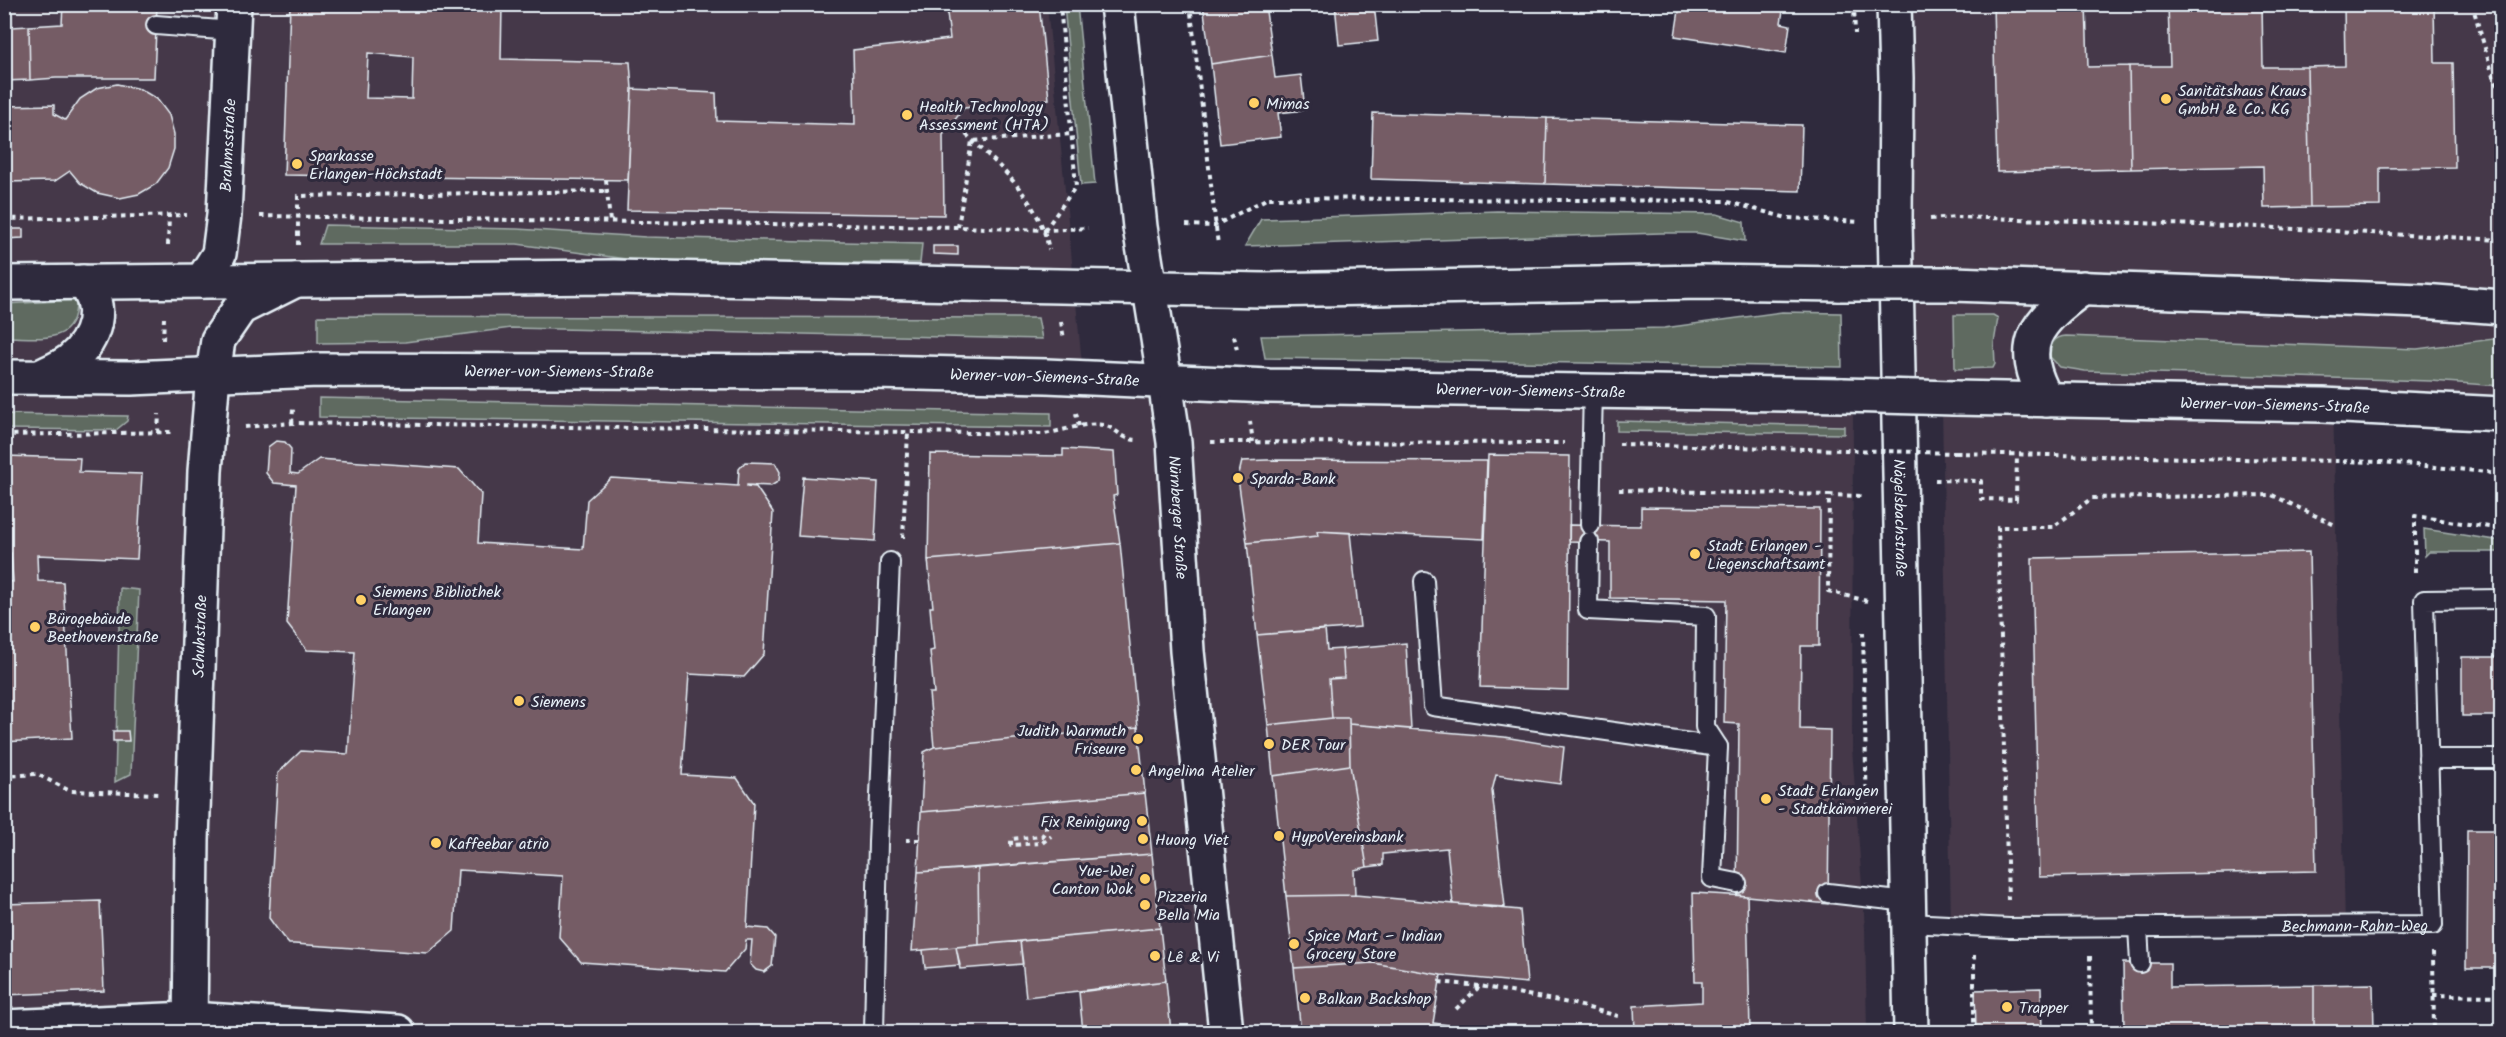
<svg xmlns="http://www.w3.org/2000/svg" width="2506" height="1037" viewBox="0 0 2506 1037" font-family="Kalam,sans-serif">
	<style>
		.built { fill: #443949 }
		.green { fill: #5e6b60; stroke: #a3aeac; stroke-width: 1.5 }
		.building { fill: #745c65; stroke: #e8f1f8; stroke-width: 1.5; fill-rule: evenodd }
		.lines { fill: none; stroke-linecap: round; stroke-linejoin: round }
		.lane-casing { stroke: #e8f1f8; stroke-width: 22 }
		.street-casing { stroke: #e8f1f8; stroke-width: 38 }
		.secondary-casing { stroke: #e8f1f8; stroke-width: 38 }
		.path { stroke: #e8f1f8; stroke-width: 4; stroke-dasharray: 4.5 4.5; stroke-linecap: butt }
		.lane { stroke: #2f2a3d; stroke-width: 18 }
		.street { stroke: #2f2a3d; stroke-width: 33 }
		.secondary { stroke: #2f2a3d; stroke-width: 33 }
		.secondary-bridge-casing { stroke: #e8f1f8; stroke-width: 38; stroke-linecap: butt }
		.path-bridge { stroke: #e8f1f8; stroke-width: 4; stroke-dasharray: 4.5 4.5; stroke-linecap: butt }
		.secondary-bridge { stroke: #2f2a3d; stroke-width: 33 }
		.poi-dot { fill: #ffd166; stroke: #2f2a3d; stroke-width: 2 }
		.labels { text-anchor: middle; stroke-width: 6; stroke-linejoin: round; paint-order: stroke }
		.poi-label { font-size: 16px; fill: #e8f1f8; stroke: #2f2a3d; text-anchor: start }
		.street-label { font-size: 16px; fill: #e8f1f8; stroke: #2f2a3d }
	</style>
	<rect width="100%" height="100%" fill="#2f2a3d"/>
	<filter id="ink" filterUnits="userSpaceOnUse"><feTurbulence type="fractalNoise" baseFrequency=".0167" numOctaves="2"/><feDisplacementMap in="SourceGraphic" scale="12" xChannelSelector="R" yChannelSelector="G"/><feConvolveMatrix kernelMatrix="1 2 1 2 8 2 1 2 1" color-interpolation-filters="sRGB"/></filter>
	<g filter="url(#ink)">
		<!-- built -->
		<path class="built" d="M 5,5 L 1047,5 L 1085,395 L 1853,405 L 1852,748 L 1865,928 L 1867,1032 L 5,1032 Z
			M 1894,5 L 2501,5 L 2501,410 L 2333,401 L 2345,926 L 1951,924 L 1942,406 L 1904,405 Z"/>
		<!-- green -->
		<path class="green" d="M 1064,5 L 1077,5 L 1095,184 L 1081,185 Z
			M 1497,211 L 1717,214 L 1744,222 L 1745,241 L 1697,233 L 1661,233 L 1245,246 L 1261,219 Z
			M 325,225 L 517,229 L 646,237 L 922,244 L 920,263 L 655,263 L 517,244 L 319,244 Z
			M 76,300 C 77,347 38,337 5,337 L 4,304 Z
			M 1782,312 L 1841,313 L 1842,367 L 1265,358 L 1261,336 L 1664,328 Z
			M 1954,315 L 1993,315 L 1998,318 L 1994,343 L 1995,364 L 1993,368 L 1955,369 Z
			M 318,316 L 1038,318 L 1042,339 L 511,328 L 405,342 L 318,343 Z
			M 2066,336 L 2417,349 L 2501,338 L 2501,386 L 2431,381 L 2085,371 L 2060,367 L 2050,357 C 2049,345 2054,337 2066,336 Z
			M 319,398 L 1051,413 L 1051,427 L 319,417 Z
			M 5,414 L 128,416 L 127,421 L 116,430 L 5,429 Z
			M 1617,421 L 1844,426 L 1844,434 L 1617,431 Z
			M 2424,529 L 2501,541 L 2501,552 L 2429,552 L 2425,556 Z
			M 120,588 L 139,590 L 131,774 L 115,782 Z"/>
		<!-- building -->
		<path class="building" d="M 4,4 L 11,4 L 12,27 L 29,26 L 30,80 L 4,81 Z
			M 63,4 L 157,4 L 154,78 L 56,78 L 30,80 L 29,26 L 62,24 Z
			M 290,4 L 502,4 L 501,59 L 630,62 L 632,89 L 628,180 L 284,175 ZM 368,53 L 413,57 L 412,99 L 366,98 Z
			M 946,4 L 1039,4 L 1049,99 L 964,108 L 943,135 L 944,215 L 627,210 L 632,89 L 716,93 L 717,121 L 855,125 L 853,50 L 950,39 Z
			M 1203,4 L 1265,4 L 1272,55 L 1211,64 Z
			M 1335,4 L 1374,4 L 1378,41 L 1339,45 Z
			M 1680,4 L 1784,4 L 1781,23 L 1790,25 L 1786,53 L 1675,36 Z
			M 1993,4 L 2086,4 L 2088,67 L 2129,66 L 2131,169 L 1997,172 Z
			M 2168,4 L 2262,4 L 2263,67 L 2307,67 L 2310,207 L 2264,208 L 2263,166 L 2131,169 L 2129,66 L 2170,66 Z
			M 2344,4 L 2434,4 L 2435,63 L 2453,63 L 2455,167 L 2380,168 L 2380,206 L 2310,207 L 2307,67 L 2345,66 Z
			M 1272,55 L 1275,78 L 1301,75 L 1305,110 L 1278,113 L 1281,137 L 1220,144 L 1211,64 Z
			M 117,84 L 140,89 L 157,99 L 169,115 L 174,134 L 174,149 L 168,168 L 156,184 L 139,194 L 120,198 L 97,193 L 80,183 L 70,171 L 55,181 L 4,182 L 4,106 L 54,105 L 54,114 L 65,120 L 80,99 L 97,88 Z
			M 1373,113 L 1547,118 L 1545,184 L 1371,179 Z
			M 1547,118 L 1802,125 L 1800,191 L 1545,184 Z
			M 4,229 L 23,229 L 23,238 L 4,239 Z
			M 933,246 L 958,246 L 958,255 L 933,254 Z
			M 276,441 L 285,442 L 291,449 L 290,473 L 298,474 L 319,459 L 459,469 L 481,494 L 478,543 L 583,549 L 587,500 L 611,478 L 738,486 L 739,469 L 745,462 L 775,463 L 780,472 L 779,481 L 771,486 L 747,485 L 747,486 L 756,487 L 773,512 L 764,654 L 744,677 L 689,674 L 682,775 L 737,778 L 754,803 L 747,927 L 768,929 L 775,937 L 772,966 L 764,972 L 756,970 L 750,964 L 752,940 L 746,940 L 745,949 L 725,972 L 581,962 L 559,937 L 563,876 L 458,870 L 454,931 L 428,953 L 294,944 L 289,944 L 282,936 L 269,918 L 278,773 L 301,751 L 348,754 L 355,652 L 307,650 L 287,624 L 296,485 L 274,483 L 266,473 L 268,447 Z
			M 1063,449 L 1114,452 L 1117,495 L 1113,496 L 1120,543 L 928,560 L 930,454 L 1063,456 Z
			M 1488,455 L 1570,456 L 1568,690 L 1480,687 Z
			M 4,456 L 80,458 L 79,472 L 142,474 L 137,559 L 37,555 L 38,581 L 63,582 L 72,738 L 4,742 L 4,581 L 13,582 L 11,553 L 4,553 Z
			M 1267,460 L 1487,461 L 1484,539 L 1317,531 L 1318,536 L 1247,543 L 1238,478 L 1242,461 Z
			M 803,477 L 878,482 L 875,541 L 798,536 Z
			M 1641,507 L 1820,509 L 1819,646 L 1801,646 L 1800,729 L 1830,730 L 1828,904 L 1737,895 L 1739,724 L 1724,723 L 1726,600 L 1610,598 L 1610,542 L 1569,541 L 1569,525 L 1641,526 Z
			M 1317,531 L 1350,533 L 1360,627 L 1257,635 L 1247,543 L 1318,536 Z
			M 1120,543 L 1138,727 L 934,747 L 929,693 L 934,693 L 930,651 L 934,650 L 930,607 L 933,607 L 928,560 Z
			M 2309,552 L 2316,871 L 2039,877 L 2032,558 Z
			M 1325,629 L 1327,650 L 1342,649 L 1344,678 L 1329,679 L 1332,718 L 1268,725 L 1257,635 Z
			M 1406,643 L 1411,729 L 1349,724 L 1349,718 L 1332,718 L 1329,679 L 1344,678 L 1342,649 Z
			M 2462,657 L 2502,657 L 2502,716 L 2462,716 Z
			M 1332,718 L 1349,718 L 1350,765 L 1273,776 L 1268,725 Z
			M 1349,724 L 1504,737 L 1564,747 L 1560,784 L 1496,775 L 1492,791 L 1505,907 L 1453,904 L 1447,848 L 1383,854 L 1383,865 L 1367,867 L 1350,765 Z
			M 1138,727 L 1145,793 L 921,812 L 924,752 L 934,747 Z
			M 113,731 L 128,731 L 129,741 L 113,741 Z
			M 1350,765 L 1367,867 L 1354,870 L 1355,895 L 1286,896 L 1273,776 Z
			M 1145,793 L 1152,854 L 918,872 L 921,812 Z
			M 2467,830 L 2502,830 L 2502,968 L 2466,968 Z
			M 1152,854 L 1160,928 L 979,945 L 978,868 Z
			M 978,868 L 979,945 L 912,951 L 918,872 Z
			M 1693,893 L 1747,896 L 1750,1032 L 1635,1032 L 1634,1006 L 1702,1002 L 1702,982 L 1695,982 Z
			M 1355,895 L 1520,910 L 1527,983 L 1441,975 L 1373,963 L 1294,968 L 1286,896 Z
			M 100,901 L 104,991 L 4,995 L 4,904 Z
			M 1160,928 L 1166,981 L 1026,997 L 1020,941 Z
			M 1020,941 L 1023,964 L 960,969 L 956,947 Z
			M 956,947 L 960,965 L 925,968 L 923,950 Z
			M 1373,963 L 1441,975 L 1433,1023 L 1504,1032 L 1301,1032 L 1294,968 Z
			M 2123,963 L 2170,963 L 2170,987 L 2314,985 L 2314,1032 L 2124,1032 Z
			M 1166,981 L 1171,1032 L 1083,1032 L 1079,992 Z
			M 2373,984 L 2374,1032 L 2314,1032 L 2314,985 Z
			M 2041,988 L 2042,1032 L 1976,1032 L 1975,990 Z"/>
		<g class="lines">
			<!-- lane casing -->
			<g class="lane-casing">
				<g id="lane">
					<path d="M 156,25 L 233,31"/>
					<path d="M 1590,525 L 1593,389"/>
					<path d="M 1589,542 L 1588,610 L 1706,616 L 1705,727 L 1718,747 L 1712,878 L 1737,883"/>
					<path d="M 1424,581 L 1433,706 L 1718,747"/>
					<path d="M 2428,759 L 2502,759"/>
					<path d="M 1828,893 L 1908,902"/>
					<path id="s1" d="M 1908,923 L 2009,928 L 2433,925 L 2424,600 L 2502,599"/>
					<path d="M 2138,927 L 2140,963"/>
					<path d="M 874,1032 L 878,842 L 890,562"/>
				</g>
			</g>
			<!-- street casing -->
			<g class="street-casing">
				<g id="street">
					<path id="s2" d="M 202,281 L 219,254 L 224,215 L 234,4"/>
					<path id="s3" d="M 1165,382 L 1174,442 L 1187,651 L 1226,1032"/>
					<path d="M 4,1027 L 190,1019 L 398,1032"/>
					<path id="s4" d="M 190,1032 L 192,840 L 205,471 L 213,375 L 218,340 L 240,308 L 296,280"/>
				</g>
			</g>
			<!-- secondary casing -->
			<g class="secondary-casing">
				<g id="secondary">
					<path d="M 1117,4 L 1140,227 L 1165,382"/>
					<path id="s5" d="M 1894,4 L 1896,78 L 1895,221 L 1911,1032"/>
					<path d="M 4,283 L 614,277 L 1264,290 L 1702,282 L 1840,284"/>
					<path d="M 1954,284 L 2422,301 L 2502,307"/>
					<path d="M 42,376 C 52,371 62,367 71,360 C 95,340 106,306 83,282"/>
					<path id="s6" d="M 4,377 L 131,378 L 318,370 L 874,372 L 1046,376 L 1269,386 L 1843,395"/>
					<path id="s7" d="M 1955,398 L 2323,405 L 2502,414"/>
					<path d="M 2047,400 C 2015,344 2036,322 2083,288"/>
				</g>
			</g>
			<!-- path -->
			<path class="path" d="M 1190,4 L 1218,245
				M 1854,4 L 1855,34
				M 2472,4 L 2494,79 L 2502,96
				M 953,122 C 991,159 1039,195 1049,250
				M 606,180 L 610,222
				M 260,216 L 958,227 L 1045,230 L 1088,228
				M 4,219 L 187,215
				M 1930,219 L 1956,217 L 2259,227 L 2502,240
				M 1186,225 L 1214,226 L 1268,198 L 1725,201 L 1787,218 L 1859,222
				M 958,227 L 972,141 L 1071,134
				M 1045,230 L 1076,186 L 1060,4
				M 168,245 L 169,215
				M 298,245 L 298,196 L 607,191
				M 1061,322 L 1064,339
				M 1234,336 L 1237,350
				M 163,340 L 164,318
				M 1076,413 L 1079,427
				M 1250,421 L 1253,442
				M 292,423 L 293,409
				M 245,427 L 292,423 L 1044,434 C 1062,431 1085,422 1103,425 C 1117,428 1121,440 1138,440
				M 158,433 L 159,414
				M 4,435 L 172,432
				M 1211,442 L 1564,443
				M 1619,444 L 1844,450
				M 1956,453 L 2383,462 L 2487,472 L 2502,478
				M 1935,480 L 1981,481 L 1981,499 L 2016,500 L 2017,455
				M 1619,490 L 1829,495 L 1828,591 L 1867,601
				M 1829,495 L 1864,496
				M 903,538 L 908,432
				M 2415,572 L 2415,516 L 2502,529
				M 1863,632 L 1867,813
				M 4,776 L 37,774 L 70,791 L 158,794
				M 1046,825 L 1046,830 L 1042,836 L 1011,839 L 1011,845 L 1042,843 L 1051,836
				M 906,840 L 920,840
				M 2008,900 L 1998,527 L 2053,527 L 2092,498 L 2272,495 L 2335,525
				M 2433,952 L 2434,1032
				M 1974,955 L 1974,1032
				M 2090,956 L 2091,1032
				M 1439,982 L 1479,986
				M 2433,995 L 2502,996
				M 1456,1009 L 1480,986 L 1574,1004 L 1618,1016"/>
			<!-- lane -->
			<use href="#lane" class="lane"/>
			<!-- street -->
			<use href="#street" class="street"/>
			<!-- secondary -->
			<use href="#secondary" class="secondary"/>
			<!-- secondary-bridge casing -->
			<g class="secondary-bridge-casing">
				<path id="secondary-bridge" d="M 1840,284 L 1954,284
					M 1843,395 L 1955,398"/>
			</g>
			<!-- path-bridge -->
			<path class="path-bridge" d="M 1844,450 L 1956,453"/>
			<!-- secondary-bridge -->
			<use href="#secondary-bridge" class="secondary-bridge"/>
		</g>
	</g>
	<!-- markers -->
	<g class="poi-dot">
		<circle cx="2166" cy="99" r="6"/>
		<circle cx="1254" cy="103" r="6"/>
		<circle cx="907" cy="115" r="6"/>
		<circle cx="297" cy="164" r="6"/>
		<circle cx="1238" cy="478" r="6"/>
		<circle cx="1695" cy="554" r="6"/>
		<circle cx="361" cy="600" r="6"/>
		<circle cx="35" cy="627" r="6"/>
		<circle cx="519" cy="701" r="6"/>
		<circle cx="1138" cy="739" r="6"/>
		<circle cx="1269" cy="744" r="6"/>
		<circle cx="1136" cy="770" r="6"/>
		<circle cx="1766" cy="799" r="6"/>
		<circle cx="1142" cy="821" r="6"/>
		<circle cx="1279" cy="836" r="6"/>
		<circle cx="1143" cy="839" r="6"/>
		<circle cx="436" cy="843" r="6"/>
		<circle cx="1145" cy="879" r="6"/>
		<circle cx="1145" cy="905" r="6"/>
		<circle cx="1294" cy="944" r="6"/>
		<circle cx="1155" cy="956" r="6"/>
		<circle cx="1305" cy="998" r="6"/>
		<circle cx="2007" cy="1007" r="6"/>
	</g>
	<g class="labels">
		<!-- poi labels -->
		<g class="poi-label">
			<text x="2178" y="96">Sanitätshaus Kraus<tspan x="2178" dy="18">GmbH &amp; Co. KG</tspan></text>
			<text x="1266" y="109">Mimas</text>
			<text x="919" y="112">Health Technology<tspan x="919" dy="18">Assessment (HTA)</tspan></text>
			<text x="309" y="161">Sparkasse<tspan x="309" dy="18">Erlangen-Höchstadt</tspan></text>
			<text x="1250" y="484">Sparda-Bank</text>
			<text x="1707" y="551">Stadt Erlangen -<tspan x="1707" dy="18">Liegenschaftsamt</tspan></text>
			<text x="373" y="597">Siemens Bibliothek<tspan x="373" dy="18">Erlangen</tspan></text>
			<text x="47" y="624">Bürogebäude<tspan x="47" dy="18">Beethovenstraße</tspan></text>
			<text x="531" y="707">Siemens</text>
			<text x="1126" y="736" text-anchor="end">Judith Warmuth<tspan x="1126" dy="18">Friseure</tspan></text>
			<text x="1281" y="750">DER Tour</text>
			<text x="1148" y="776">Angelina Atelier</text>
			<text x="1778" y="796">Stadt Erlangen<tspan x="1778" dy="18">- Stadtkämmerei</tspan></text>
			<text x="1130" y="827" text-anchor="end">Fix Reinigung</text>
			<text x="1291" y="842">HypoVereinsbank</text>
			<text x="1155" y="845">Huong Viet</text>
			<text x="448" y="849">Kaffeebar atrio</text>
			<text x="1133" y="876" text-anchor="end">Yue-Wei<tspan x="1133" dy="18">Canton Wok</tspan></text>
			<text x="1157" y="902">Pizzeria<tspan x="1157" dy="18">Bella Mia</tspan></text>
			<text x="1306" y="941">Spice Mart – Indian<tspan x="1306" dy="18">Grocery Store</tspan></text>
			<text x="1167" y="962">Lê &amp; Vi</text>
			<text x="1317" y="1004">Balkan Backshop</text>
			<text x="2019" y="1013">Trapper</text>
		</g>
		<!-- street labels -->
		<g class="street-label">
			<text dy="6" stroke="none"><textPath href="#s2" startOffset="141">Brahmsstraße</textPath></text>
			<text dy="6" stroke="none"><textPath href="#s6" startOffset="555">Werner-von-Siemens-Straße</textPath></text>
			<text dy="6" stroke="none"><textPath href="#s6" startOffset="1041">Werner-von-Siemens-Straße</textPath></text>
			<text dy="6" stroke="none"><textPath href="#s6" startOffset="1527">Werner-von-Siemens-Straße</textPath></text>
			<text dy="6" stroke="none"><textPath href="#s7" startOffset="320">Werner-von-Siemens-Straße</textPath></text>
			<text dy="6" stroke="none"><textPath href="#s3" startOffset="136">Nürnberger Straße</textPath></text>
			<text dy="6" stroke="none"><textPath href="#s5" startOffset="514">Nägelsbachstraße</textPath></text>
			<text dy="6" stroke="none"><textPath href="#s4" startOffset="396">Schuhstraße</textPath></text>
			<text dy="6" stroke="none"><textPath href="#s1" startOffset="447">Bechmann-Rahn-Weg</textPath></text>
		</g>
	</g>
	<!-- margin -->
	<rect width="2506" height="1037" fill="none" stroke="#2f2a3d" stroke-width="24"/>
	<rect x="12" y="12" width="2482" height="1013" fill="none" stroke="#e8f1f8" stroke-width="2" filter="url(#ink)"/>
</svg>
